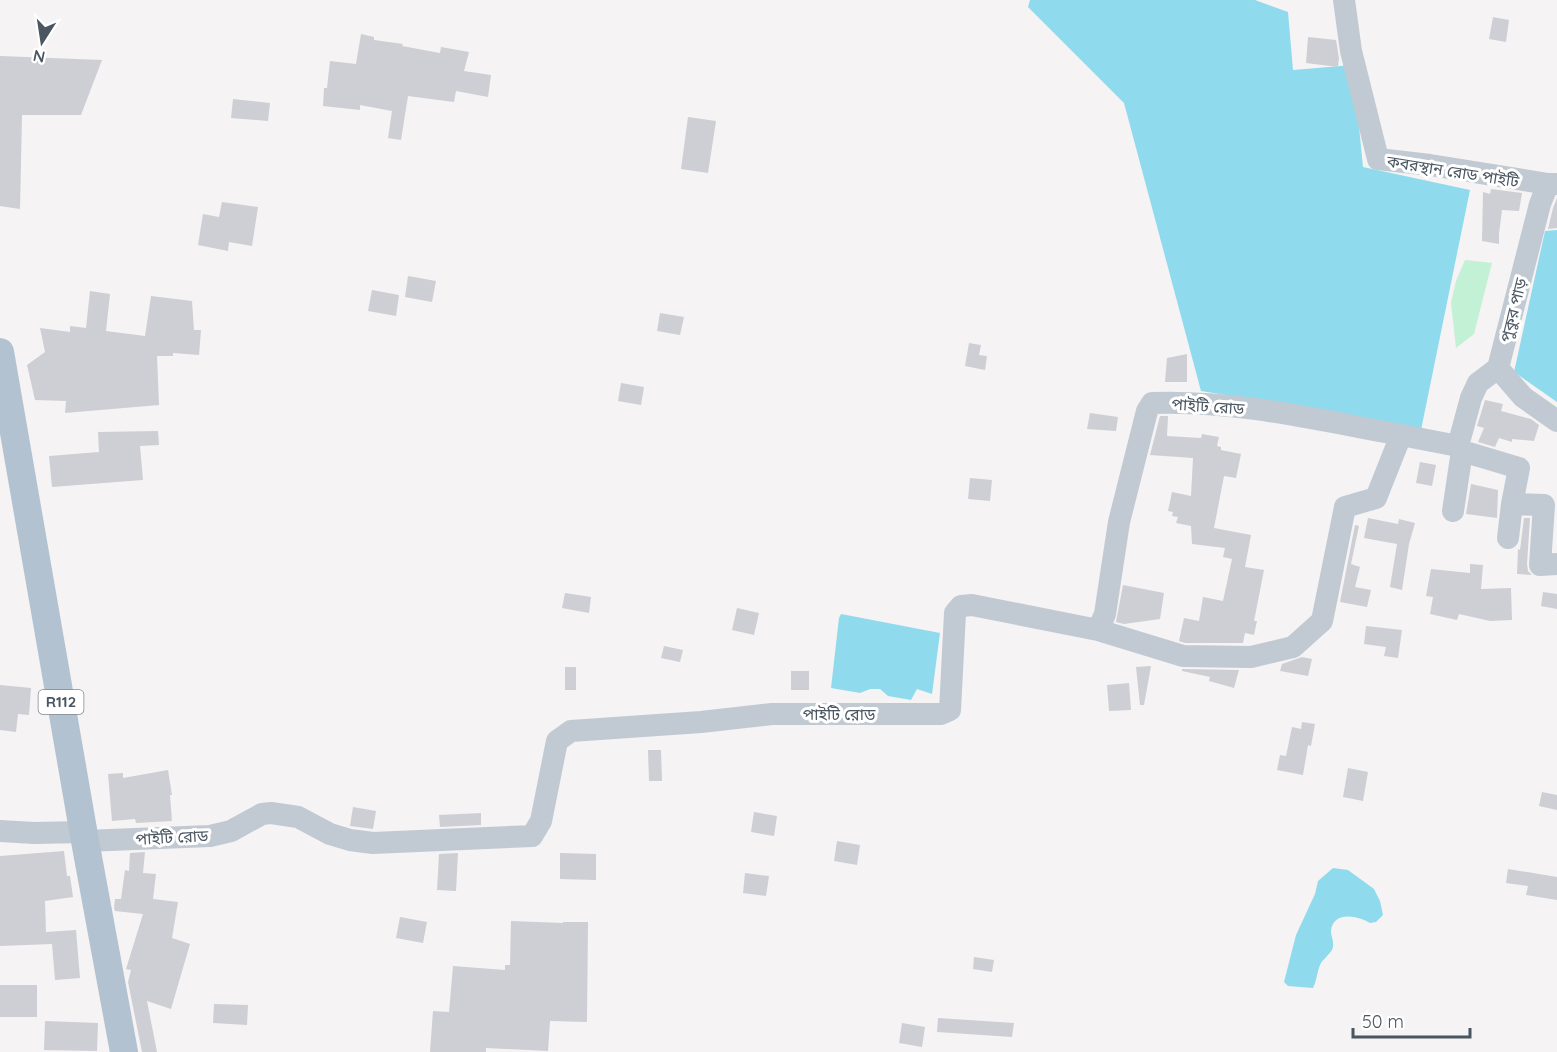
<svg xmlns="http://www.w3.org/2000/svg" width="1557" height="1052" viewBox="0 0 1557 1052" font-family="Quicksand,'Noto Sans Bengali',sans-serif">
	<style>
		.green { fill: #c3f1d5 }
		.water { fill: #90daee }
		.building { fill: #cdcfd5 }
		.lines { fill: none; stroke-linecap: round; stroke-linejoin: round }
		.minor { stroke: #c1cad2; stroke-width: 22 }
		.major { stroke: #b3c2d1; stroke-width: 28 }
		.labels { text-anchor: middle; stroke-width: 6; stroke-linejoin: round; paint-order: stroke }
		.shield { fill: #fff; stroke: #808990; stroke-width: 1.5 }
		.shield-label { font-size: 15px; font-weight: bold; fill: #4a5661 }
		.street-label { font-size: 16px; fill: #4a5661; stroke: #fff }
	</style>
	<rect width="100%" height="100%" fill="#f5f3f3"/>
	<!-- green -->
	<path class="green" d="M 1465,260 L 1492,263 L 1474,334 L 1456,348 L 1451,303 L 1456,281 Z"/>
	<!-- water -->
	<path class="water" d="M 1030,0 L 1255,0 L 1288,12 L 1293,70 L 1353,65 L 1363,167 L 1470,190 L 1421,430 L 1325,411 L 1201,391 L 1124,103 L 1028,7 Z
		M 1557,230 L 1557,402 L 1514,372 L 1545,231 Z
		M 841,614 L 940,633 L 932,694 L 917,689 L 911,700 L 888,696 L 880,689 L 870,689 L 860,693 L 831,688 L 839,618 Z
		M 1333,868 L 1348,870 L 1374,889 L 1380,901 L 1383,915 L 1376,922 L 1370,923 C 1359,916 1333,910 1331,931 C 1331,937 1335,943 1332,950 C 1329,955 1323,959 1320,965 C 1317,972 1317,980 1313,988 L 1288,986 L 1284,982 L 1296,935 L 1315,894 L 1318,881 Z"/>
	<!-- building -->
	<path class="building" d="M 1493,17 L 1509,20 L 1506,42 L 1489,39 Z
		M 361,34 L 374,37 L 374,40 L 403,44 L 402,46 L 440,53 L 441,47 L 469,52 L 464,71 L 491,75 L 488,97 L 456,91 L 454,102 L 408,96 L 401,140 L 388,138 L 392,111 L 360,105 L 360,110 L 323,106 L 324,88 L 327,88 L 330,61 L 356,64 Z
		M 1308,37 L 1336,40 L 1339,58 L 1338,67 L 1306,63 Z
		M 0,56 L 102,60 L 81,115 L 22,115 L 20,209 L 0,206 Z
		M 233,99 L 270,103 L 268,121 L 231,118 Z
		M 688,117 L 716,121 L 708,173 L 681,169 Z
		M 1491,189 L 1522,193 L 1519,211 L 1502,210 L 1499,234 L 1499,244 L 1482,241 L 1483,192 L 1490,194 Z
		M 1557,198 L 1557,228 L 1548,229 L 1553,208 Z
		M 222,202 L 258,207 L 252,246 L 229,242 L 228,251 L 198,245 L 203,214 L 219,217 Z
		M 408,276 L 436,281 L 432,302 L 405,297 Z
		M 372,290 L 399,295 L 396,316 L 368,311 Z
		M 90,291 L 110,294 L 106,331 L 145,336 L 151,296 L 192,301 L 194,330 L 201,330 L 199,355 L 173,353 L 173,356 L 157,356 L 159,405 L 65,413 L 66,401 L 35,400 L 27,365 L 45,352 L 40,328 L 70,332 L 70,326 L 86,328 Z
		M 660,313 L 684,317 L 680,335 L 657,331 Z
		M 969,343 L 981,345 L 979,355 L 987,356 L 985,370 L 965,366 Z
		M 1187,354 L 1187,382 L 1165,382 L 1167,358 Z
		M 621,383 L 644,387 L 641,405 L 618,401 Z
		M 1485,400 L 1503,404 L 1501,411 L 1531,419 L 1539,425 L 1534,441 L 1512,439 L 1512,442 L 1499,438 L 1495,447 L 1478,442 L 1484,428 L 1477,426 Z
		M 1090,413 L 1118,417 L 1116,431 L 1087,429 Z
		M 1160,416 L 1168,416 L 1167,436 L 1201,438 L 1202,434 L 1219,437 L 1217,446 L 1221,447 L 1221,450 L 1241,454 L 1236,478 L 1224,476 L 1214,528 L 1251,535 L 1245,567 L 1264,570 L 1254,621 L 1257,621 L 1254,635 L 1245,633 L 1243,643 L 1185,643 L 1179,641 L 1184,618 L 1199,621 L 1203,597 L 1223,601 L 1232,559 L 1223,557 L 1225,548 L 1192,544 L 1191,526 L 1176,523 L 1178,517 L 1172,516 L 1173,512 L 1168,511 L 1172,492 L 1191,496 L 1193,458 L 1150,455 Z
		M 158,431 L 159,445 L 140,446 L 143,480 L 52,487 L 49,456 L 99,452 L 98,432 Z
		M 1420,462 L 1436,465 L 1432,486 L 1416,483 Z
		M 970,478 L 992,480 L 990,501 L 968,499 Z
		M 1471,484 L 1498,490 L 1497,518 L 1466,514 Z
		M 1368,518 L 1398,524 L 1399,519 L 1415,523 L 1409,544 L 1402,590 L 1390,587 L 1397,544 L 1364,538 Z
		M 1524,518 L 1530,518 L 1527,564 L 1528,571 L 1532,575 L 1517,574 L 1518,549 L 1520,550 Z
		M 1355,525 L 1359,526 L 1351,564 L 1360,567 L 1355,587 L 1371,590 L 1367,607 L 1340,602 Z
		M 1470,564 L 1483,565 L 1481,589 L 1511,588 L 1512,620 L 1490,621 L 1459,614 L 1457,620 L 1430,614 L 1433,597 L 1426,596 L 1431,569 L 1470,573 Z
		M 1123,585 L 1164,593 L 1160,619 L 1124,624 L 1116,622 Z
		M 1543,592 L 1557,594 L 1557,609 L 1541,606 Z
		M 565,593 L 591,597 L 589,613 L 562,608 Z
		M 737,608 L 759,613 L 754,635 L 732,630 Z
		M 1366,626 L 1402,630 L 1398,658 L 1384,656 L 1386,647 L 1364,644 Z
		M 664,646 L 683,650 L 680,662 L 661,658 Z
		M 1302,657 L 1312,659 L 1308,676 L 1280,671 L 1282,664 Z
		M 1151,666 L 1144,705 L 1140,705 L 1136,667 Z
		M 565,667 L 576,667 L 576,690 L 565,690 Z
		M 1182,669 L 1183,669 L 1239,670 L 1234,688 L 1209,681 L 1210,677 L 1182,671 Z
		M 791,671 L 809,671 L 809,690 L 791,690 Z
		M 1129,683 L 1131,710 L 1109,711 L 1107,685 Z
		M 0,685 L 31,688 L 29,715 L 18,714 L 16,732 L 0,730 Z
		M 1302,722 L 1315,724 L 1311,746 L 1308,745 L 1303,775 L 1277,770 L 1280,755 L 1286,756 L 1292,727 L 1301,729 Z
		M 648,750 L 661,750 L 662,781 L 649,781 Z
		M 1348,768 L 1368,772 L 1363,801 L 1343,797 Z
		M 168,770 L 172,795 L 170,795 L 172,821 L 136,823 L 135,819 L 112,821 L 108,774 L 123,773 L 123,778 Z
		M 1542,792 L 1557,795 L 1557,810 L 1539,806 Z
		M 353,807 L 376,811 L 373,829 L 350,826 Z
		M 754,812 L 777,816 L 774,836 L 751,832 Z
		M 481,813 L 481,825 L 440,827 L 439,815 Z
		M 837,841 L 860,845 L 857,865 L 834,861 Z
		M 64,851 L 67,876 L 70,876 L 73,897 L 45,901 L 46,932 L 76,930 L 80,978 L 55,980 L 52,944 L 0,946 L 0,856 Z
		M 145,852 L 143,873 L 156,874 L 153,899 L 178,902 L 172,938 L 190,944 L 171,1009 L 147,1001 L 157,1052 L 142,1052 L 128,982 L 131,970 L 126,969 L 143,914 L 115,911 L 114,908 L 115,899 L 121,899 L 125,870 L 129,871 L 130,853 Z
		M 458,853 L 456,891 L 437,890 L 439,854 Z
		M 560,853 L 596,854 L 596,880 L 560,879 Z
		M 1508,869 L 1557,877 L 1557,900 L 1526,895 L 1528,886 L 1506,883 Z
		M 745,873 L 769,876 L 766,896 L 743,893 Z
		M 400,917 L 427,922 L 423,943 L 396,938 Z
		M 511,921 L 563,923 L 563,922 L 588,922 L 587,1022 L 550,1021 L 548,1051 L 486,1048 L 486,1052 L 430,1052 L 433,1011 L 449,1012 L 453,966 L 505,970 L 505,965 L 510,965 Z
		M 974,957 L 994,960 L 992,972 L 973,969 Z
		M 0,985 L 37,985 L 37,1017 L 0,1017 Z
		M 214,1004 L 248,1005 L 247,1025 L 213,1023 Z
		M 938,1018 L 1014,1023 L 1012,1037 L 937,1032 Z
		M 45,1021 L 98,1023 L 97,1051 L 44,1050 Z
		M 902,1023 L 925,1027 L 922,1047 L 899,1043 Z"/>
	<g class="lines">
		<!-- minor -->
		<path class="minor" d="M 1344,0 L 1351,51 L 1378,159 L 1430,165 L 1548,184
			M 1498,368 L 1540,204 L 1548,184 L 1557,184
			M 1498,368 L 1523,397 L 1557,421
			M 1458,446 L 1462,451 L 1519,468 L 1512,504 L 1508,538
			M 1458,446 L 1471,398 L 1478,383 L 1498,368
			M 1512,504 L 1544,505 L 1540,565 L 1557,564
			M 1453,511 L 1462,451
			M 1098,630 L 1183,656 L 1251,657 L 1293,647 L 1322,621 L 1345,507 L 1376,498 L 1401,435 L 1458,446
			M 0,831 L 34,833 L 84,832
			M 85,841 L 210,836 L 231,831 L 262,814 L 271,813 L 298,817 L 330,834 L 350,840 L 373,843 L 532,836 L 541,821 L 557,741 L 571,731 L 701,722 L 772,714 L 941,714 L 950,710 L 955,613 L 961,606 L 972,605 L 1098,630 L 1105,614 L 1119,522 L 1147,411 L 1152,403 C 1236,400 1318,420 1401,435"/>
		<!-- major -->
		<path class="major" d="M 0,352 L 85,841 L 124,1052"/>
	</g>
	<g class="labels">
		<!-- shield labels -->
		<rect class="shield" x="38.5" y="690" width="45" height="24" rx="4.5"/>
		<g class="shield-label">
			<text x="61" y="707">R112</text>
		</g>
		<!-- street labels -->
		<g class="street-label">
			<text transform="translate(1453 171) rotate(9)" y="6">কবরস্থান রোড পাইটি</text>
			<text transform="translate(1513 310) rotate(-76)" y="6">পুকুর পাড়</text>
			<text transform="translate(1208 406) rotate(4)" y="6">পাইটি রোড</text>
			<text x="839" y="720">পাইটি রোড</text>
			<text transform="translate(172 837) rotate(-3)" y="6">পাইটি রোড</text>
		</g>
	</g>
	<!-- north arrow -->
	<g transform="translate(42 42) rotate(192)" stroke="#ffffff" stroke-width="4.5" paint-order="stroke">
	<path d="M0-4.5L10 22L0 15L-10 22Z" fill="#4a5661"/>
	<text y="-9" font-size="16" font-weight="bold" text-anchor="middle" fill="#4a5661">N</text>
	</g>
	<!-- scale -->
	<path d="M1353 1028v9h117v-9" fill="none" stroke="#4a5661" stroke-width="3"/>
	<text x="1362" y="1028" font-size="18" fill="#4a5661" stroke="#ffffff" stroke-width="4.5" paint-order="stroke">50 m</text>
</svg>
